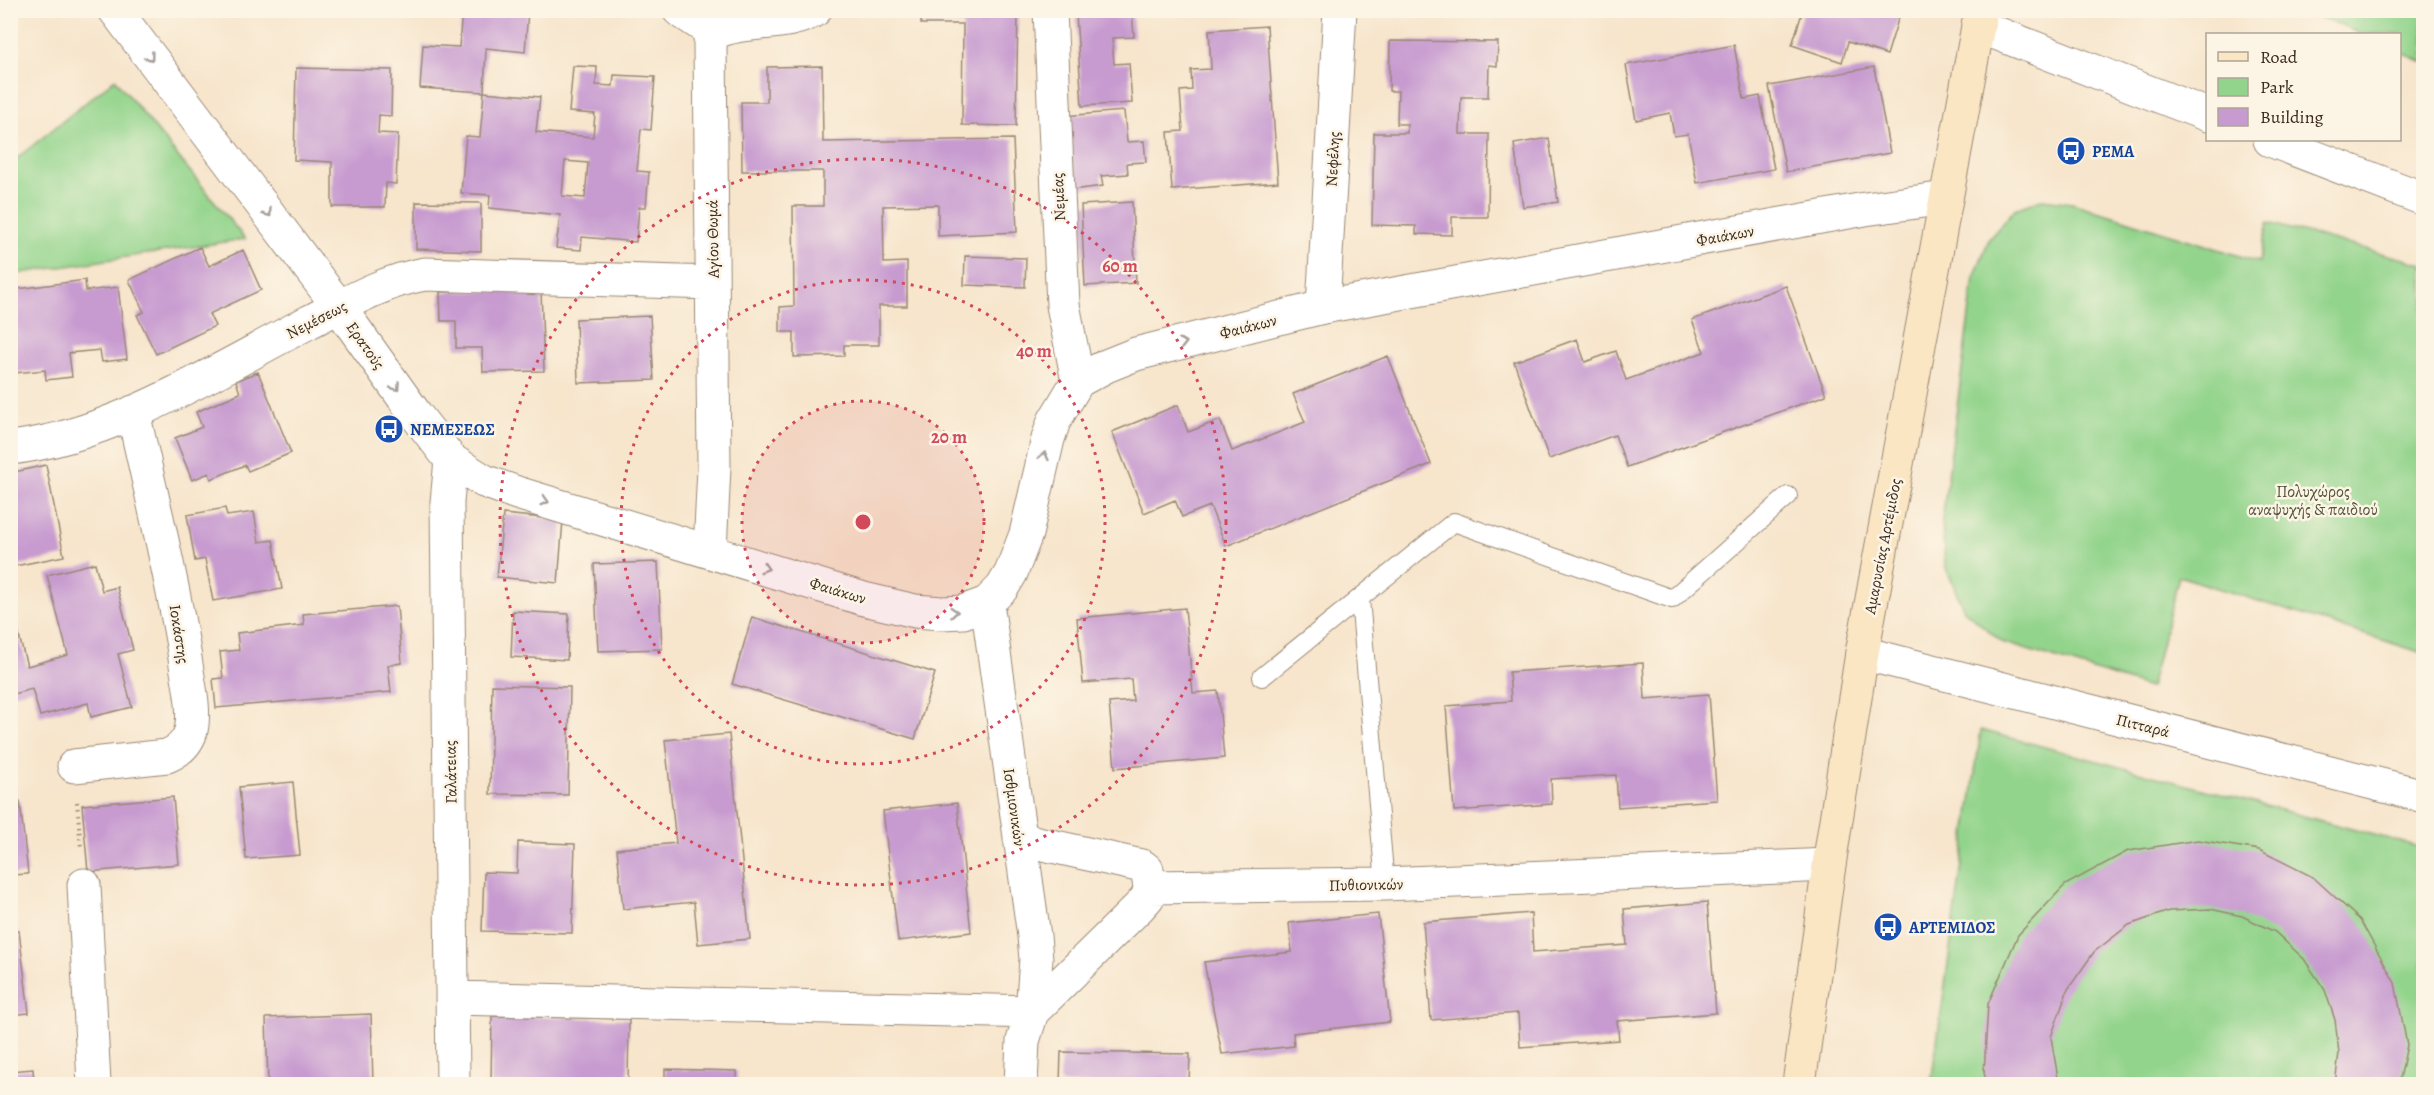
<svg xmlns="http://www.w3.org/2000/svg" width="2434" height="1095" viewBox="0 0 2434 1095" font-family="Alegreya,serif">
	<style>
		.green { fill: #93d48c; stroke: #677f55; stroke-width: 1.5 }
		.building { fill: #c79bd0; fill-rule: evenodd }
		.lines { fill: none; stroke-linecap: round; stroke-linejoin: round }
		.service-casing { stroke: #998875; stroke-width: 20 }
		.minor-casing { stroke: #998875; stroke-width: 35 }
		.tertiary-casing { stroke: #998875; stroke-width: 35 }
		.secondary-casing { stroke: #998875; stroke-width: 35 }
		.path { stroke: #998875; stroke-width: 4; stroke-dasharray: 1.5 4.5; stroke-linecap: butt }
		.service { stroke: #fff; stroke-width: 18 }
		.minor { stroke: #fff; stroke-width: 33 }
		.tertiary { stroke: #fff; stroke-width: 33 }
		.secondary { stroke: #fbe6c4; stroke-width: 33 }
		.oneway { stroke: #a79f9a }
		.ring { fill: none; stroke: #d1495b; stroke-width: 3; stroke-dasharray: 3 6 }
		.labels { text-anchor: middle; stroke-width: 5; stroke-linejoin: round; paint-order: stroke }
		.transit-label { font-size: 16px; font-weight: bold; fill: #164399; stroke: #fcf5e5; text-anchor: start }
		.street-label { font-size: 16px; fill: #3b2a1e; stroke: #fcf5e5 }
		.park-label { font-size: 16px; fill: #51543a; stroke: #fcf5e5 }
		.centre { fill: #d1495b; stroke: #fcf5e5; stroke-width: 3 }
		.ring-label { font-size: 18px; text-anchor: middle; font-weight: bold; fill: #d1495b; stroke: #fcf5e5; stroke-width: 5; stroke-linejoin: round; paint-order: stroke }
	</style>
	<rect width="100%" height="100%" fill="#fcf5e5"/>
	<filter id="ink" filterUnits="userSpaceOnUse"><feTurbulence type="fractalNoise" baseFrequency=".0167" numOctaves="2"/><feDisplacementMap in="SourceGraphic" scale="12" xChannelSelector="R" yChannelSelector="G"/><feConvolveMatrix kernelMatrix="1 2 1 2 8 2 1 2 1" color-interpolation-filters="sRGB"/></filter>
	<filter id="wash" filterUnits="userSpaceOnUse"><feTurbulence type="fractalNoise" baseFrequency=".008" numOctaves="4" result="noise"/><feDisplacementMap in="SourceGraphic" scale="24" xChannelSelector="R" yChannelSelector="G"/><feGaussianBlur stdDeviation="1.35" result="paint"/><feColorMatrix in="noise" values="0 0 0 0 0 0 0 0 0 0 0 0 0 0 0 0 0 1.4 0 .05"/><feComposite in="paint" operator="in"/></filter>
	<g filter="url(#wash)">
		<rect width="100%" height="100%" fill="#f7e5cc"/>
		<!-- green -->
		<path class="green" d="M 2306,11 L 2423,11 L 2423,62 L 2400,52 L 2400,34 L 2360,34 Z
			M 115,79 L 245,239 L 15,274 L 10,264 L 11,163 Z
			M 2043,199 L 2072,203 L 2259,262 L 2268,223 L 2423,264 L 2423,653 L 2179,576 L 2150,688 L 2002,642 L 1964,610 L 1945,565 L 1942,521 L 1974,278 L 1989,239 L 2015,209 Z
			M 1981,730 L 2423,848 L 2423,1084 L 1931,1084 Z"/>
		<g id="blocks">
			<!-- building -->
			<path class="building" d="M 462,10 L 528,10 L 525,52 L 486,48 L 484,92 L 420,88 L 423,45 L 459,47 Z
				M 921,10 L 1018,10 L 1016,126 L 962,125 L 963,24 L 921,24 Z
				M 1803,10 L 1901,10 L 1887,55 L 1848,42 L 1842,62 L 1792,45 Z
				M 1132,11 L 1134,37 L 1112,38 L 1114,64 L 1129,63 L 1132,103 L 1082,106 L 1076,14 Z
				M 1267,26 L 1278,182 L 1172,190 L 1168,132 L 1183,131 L 1180,91 L 1192,90 L 1191,70 L 1211,69 L 1209,30 Z
				M 1390,41 L 1498,42 L 1497,66 L 1489,65 L 1488,97 L 1461,97 L 1460,134 L 1489,134 L 1488,217 L 1452,217 L 1452,235 L 1416,234 L 1416,226 L 1372,225 L 1374,133 L 1407,133 L 1407,124 L 1397,124 L 1398,91 L 1389,91 Z
				M 1734,45 L 1744,99 L 1760,96 L 1774,169 L 1697,183 L 1688,134 L 1674,136 L 1670,113 L 1636,120 L 1626,65 Z
				M 573,66 L 597,67 L 596,85 L 613,86 L 614,75 L 655,77 L 651,130 L 641,129 L 637,171 L 649,172 L 646,207 L 639,207 L 636,242 L 582,237 L 581,250 L 556,248 L 560,215 L 489,208 L 490,195 L 461,193 L 466,136 L 480,137 L 484,92 L 540,97 L 536,132 L 593,137 L 595,114 L 569,112 ZM 565,161 L 588,163 L 585,198 L 562,196 Z
				M 822,66 L 823,142 L 1013,139 L 1017,232 L 938,236 L 938,205 L 883,206 L 884,263 L 907,262 L 907,306 L 879,306 L 879,345 L 844,345 L 844,356 L 794,357 L 794,332 L 780,332 L 780,307 L 794,306 L 793,206 L 823,206 L 823,171 L 742,171 L 741,102 L 767,102 L 767,67 Z
				M 1874,67 L 1890,153 L 1786,172 L 1769,86 Z
				M 296,68 L 392,70 L 391,116 L 379,115 L 378,133 L 398,134 L 396,184 L 386,183 L 385,207 L 332,207 L 332,162 L 294,160 Z
				M 1124,111 L 1127,142 L 1144,141 L 1146,162 L 1127,163 L 1128,174 L 1101,176 L 1103,186 L 1072,190 L 1064,116 Z
				M 1549,138 L 1558,202 L 1523,207 L 1514,144 Z
				M 416,202 L 481,203 L 481,251 L 416,249 Z
				M 1132,202 L 1136,283 L 1085,286 L 1081,205 Z
				M 200,247 L 209,266 L 243,250 L 261,290 L 209,314 L 215,326 L 156,354 L 137,315 L 144,312 L 129,280 Z
				M 965,256 L 1026,258 L 1025,287 L 964,285 Z
				M 85,280 L 86,291 L 118,287 L 127,359 L 102,362 L 100,350 L 69,353 L 72,377 L 46,380 L 45,370 L 15,373 L 10,339 L 10,290 Z
				M 1786,286 L 1826,395 L 1627,467 L 1615,435 L 1549,459 L 1514,362 L 1577,339 L 1585,362 L 1616,351 L 1626,380 L 1704,352 L 1692,320 Z
				M 541,290 L 544,371 L 483,372 L 482,348 L 456,348 L 456,321 L 441,321 L 440,292 Z
				M 650,316 L 654,380 L 578,383 L 576,319 Z
				M 1388,356 L 1431,464 L 1226,546 L 1210,506 L 1182,517 L 1175,500 L 1144,513 L 1112,432 L 1178,405 L 1188,432 L 1220,420 L 1232,451 L 1305,422 L 1293,394 Z
				M 258,372 L 291,453 L 248,471 L 245,465 L 211,479 L 209,473 L 192,480 L 175,438 L 202,427 L 196,412 L 240,393 L 236,381 Z
				M 46,465 L 64,556 L 10,567 L 10,473 Z
				M 225,508 L 227,516 L 254,512 L 259,542 L 273,540 L 282,589 L 213,601 L 205,559 L 195,561 L 187,515 Z
				M 503,514 L 563,520 L 558,583 L 497,577 Z
				M 658,562 L 662,649 L 598,651 L 594,564 Z
				M 95,563 L 102,591 L 117,587 L 133,650 L 118,654 L 132,707 L 91,717 L 88,703 L 40,716 L 32,689 L 10,695 L 10,622 L 15,621 L 27,666 L 68,655 L 47,575 Z
				M 397,606 L 402,663 L 388,665 L 391,692 L 216,708 L 213,679 L 223,678 L 220,652 L 239,650 L 237,633 L 304,625 L 303,614 Z
				M 1185,608 L 1193,693 L 1218,691 L 1224,758 L 1115,768 L 1109,703 L 1133,701 L 1131,679 L 1083,683 L 1077,618 Z
				M 513,611 L 569,614 L 567,660 L 511,657 Z
				M 752,617 L 935,673 L 915,739 L 732,684 Z
				M 1643,663 L 1645,699 L 1709,694 L 1717,800 L 1618,807 L 1616,775 L 1551,779 L 1552,804 L 1454,811 L 1446,706 L 1511,701 L 1509,672 Z
				M 492,685 L 570,687 L 568,795 L 490,794 Z
				M 729,734 L 750,939 L 698,944 L 694,902 L 623,909 L 617,849 L 676,843 L 665,740 Z
				M 293,782 L 300,855 L 246,859 L 239,787 Z
				M 173,797 L 179,864 L 88,872 L 82,805 Z
				M 20,801 L 28,874 L 10,875 L 10,802 Z
				M 957,803 L 971,932 L 898,941 L 883,811 Z
				M 2198,840 L 2259,850 L 2313,877 L 2360,920 L 2395,983 L 2407,1045 L 2399,1084 L 2335,1084 L 2339,1053 L 2335,1020 L 2325,990 L 2304,959 L 2275,932 L 2242,916 L 2210,909 L 2169,911 L 2129,925 L 2094,952 L 2068,989 L 2051,1037 L 2059,1084 L 1987,1084 L 1984,1073 L 1988,1004 L 2018,935 L 2065,885 L 2128,851 Z
				M 518,842 L 575,844 L 572,933 L 482,931 L 484,872 L 517,873 Z
				M 1707,902 L 1716,1013 L 1617,1021 L 1619,1040 L 1520,1047 L 1518,1013 L 1431,1020 L 1423,922 L 1531,913 L 1533,952 L 1627,945 L 1624,909 Z
				M 1378,914 L 1390,1022 L 1293,1033 L 1294,1046 L 1222,1054 L 1204,962 L 1292,952 L 1289,923 Z
				M 19,931 L 29,1013 L 10,1015 L 10,932 Z
				M 371,1014 L 373,1084 L 268,1084 L 266,1018 Z
				M 492,1016 L 629,1019 L 628,1084 L 491,1084 Z
				M 1061,1052 L 1190,1054 L 1189,1084 L 1060,1084 Z
				M 33,1069 L 34,1084 L 10,1084 L 10,1071 Z
				M 665,1069 L 737,1071 L 737,1084 L 665,1084 Z"/>
		</g>
	</g>
	<g filter="url(#ink)">
		<use href="#blocks" fill-opacity="0" stroke="#998875" stroke-width="1.5"/>
		<g class="lines">
			<!-- service casing -->
			<g class="service-casing">
				<path id="service" d="M 1360,599 L 1385,884
					M 1262,677 L 1454,522 L 1672,599 L 1788,496"/>
			</g>
			<!-- minor casing -->
			<g class="minor-casing">
				<path id="minor" d="M 679,10 L 714,33
					M 1050,10 L 1063,305 L 1078,381
					M 1978,26 L 2208,115
					M 2270,140 L 2424,199
					M 1323,307 L 1340,10
					M 10,448 C 112,437 217,370 307,323 C 345,304 383,281 425,274 L 712,283
					M 451,460 L 447,502 L 453,1084
					M 710,551 L 714,467 L 710,43 L 714,33 C 746,18 786,28 815,10
					M 74,766 L 167,756 C 179,751 187,744 191,731 C 196,708 188,681 185,658 C 172,576 151,494 133,412
					M 1020,839 L 1142,866 L 1147,870 L 1150,887
					M 84,885 L 94,1084
					M 452,998 L 1032,1012 L 1036,959 L 1034,936 L 987,603
					M 1021,1084 L 1023,1041 L 1032,1012 L 1139,907 L 1148,897 L 1150,887 L 1385,884 L 1829,865"/>
			</g>
			<!-- tertiary casing -->
			<g class="tertiary-casing">
				<path id="tertiary" d="M 115,10 L 339,307 L 416,415 L 451,460 L 484,481 L 517,493 L 864,599 L 915,611 L 942,613 L 963,612 L 987,603 L 1002,588 L 1011,573 L 1026,534 L 1048,439 L 1054,421 L 1078,381 L 1106,366 L 1136,354 L 1323,307 L 1865,209 L 1946,198
					M 1862,653 L 2424,796"/>
			</g>
			<!-- secondary casing -->
			<g class="secondary-casing">
				<path id="secondary" d="M 1799,1084 L 1829,865 L 1862,653 L 1981,10"/>
			</g>
			<!-- path -->
			<path class="path" d="M 77,802 L 81,848"/>
			<!-- service -->
			<use href="#service" class="service"/>
			<!-- minor -->
			<use href="#minor" class="minor"/>
			<!-- tertiary -->
			<use href="#tertiary" class="tertiary"/>
			<!-- secondary -->
			<use href="#secondary" class="secondary"/>
		</g>
		<!-- one-way arrows -->
		<defs><path id="oneway-chevron" d="M-2-3.5L2.5 0L-2 3.5" fill="none" stroke-width="1.6" stroke-linecap="round" stroke-linejoin="round" transform="scale(1.5)"/></defs>
		<g class="oneway">
			<use href="#oneway-chevron" transform="translate(150 57) rotate(53)"/>
			<use href="#oneway-chevron" transform="translate(268 213) rotate(53)"/>
			<use href="#oneway-chevron" transform="translate(1183 343) rotate(-14)"/>
			<use href="#oneway-chevron" transform="translate(396 387) rotate(55)"/>
			<use href="#oneway-chevron" transform="translate(1044 456) rotate(-77)"/>
			<use href="#oneway-chevron" transform="translate(545 501) rotate(17)"/>
			<use href="#oneway-chevron" transform="translate(765 568) rotate(17)"/>
			<use href="#oneway-chevron" transform="translate(954 612) rotate(-4)"/>
		</g>
	</g>
	<!-- distance rings -->
	<circle cx="863" cy="522" r="121" fill="#d1495b" fill-opacity=".12"/>
	<g class="ring">
		<circle cx="863" cy="522" r="121"/>
		<circle cx="863" cy="522" r="242"/>
		<circle cx="863" cy="522" r="363"/>
	</g>
	<!-- icons -->
	<defs>
		<g id="bus-disc" transform="scale(1.5)"><circle r="9.5" fill="#1a4fb4" stroke="#fcf5e5"/><path d="M-5-6H5V4H4V6H2V4H-2V6H-4V4H-5ZM-3.5-4V0h7V-4ZM-3.5 1.2v1.5H-2V1.2ZM2 1.2v1.5H3.5V1.2Z" fill="#fff"/></g>
	</defs>
	<g fill-rule="evenodd">
		<use href="#bus-disc" x="2071" y="151"/>
		<use href="#bus-disc" x="389" y="429"/>
		<use href="#bus-disc" x="1888" y="927"/>
	</g>
	<g class="labels">
		<!-- transit labels -->
		<g class="transit-label">
			<text x="2092" y="157">ΡΕΜΑ</text>
			<text x="410" y="435">ΝΕΜΕΣΕΩΣ</text>
			<text x="1909" y="933">ΑΡΤΕΜΙΔΟΣ</text>
		</g>
		<!-- street labels -->
		<g class="street-label">
			<text transform="translate(1332 159) rotate(-87)" y="6">Νεφέλης</text>
			<text transform="translate(1058 197) rotate(-93)" y="6">Νεμέας</text>
			<text transform="translate(1725 235) rotate(-10)" y="6">Φαιάκων</text>
			<text transform="translate(712 239) rotate(-91)" y="6">Αγίου Θωμά</text>
			<text transform="translate(316 319) rotate(-27)" y="6">Νεμέσεως</text>
			<text transform="translate(1248 326) rotate(-14)" y="6">Φαιάκων</text>
			<text transform="translate(366 345) rotate(55)" y="6">Ερατούς</text>
			<text transform="translate(1882 546) rotate(-79)" y="6">Αμαρυσίας Αρτέμιδος</text>
			<text transform="translate(838 590) rotate(17)" y="6">Φαιάκων</text>
			<text transform="translate(180 634) rotate(81)" y="6">Ιοκάστης</text>
			<text transform="translate(2143 725) rotate(14)" y="6">Πιτταρά</text>
			<text transform="translate(450 772) rotate(-91)" y="6">Γαλάτειας</text>
			<text transform="translate(1015 807) rotate(82)" y="6">Ισθμιονικών</text>
			<text transform="translate(1366 884) rotate(-1)" y="6">Πυθιονικών</text>
		</g>
		<!-- park labels -->
		<g class="park-label">
			<text x="2313" y="497">Πολυχώρος<tspan x="2313" dy="18">αναψυχής &amp; παιδιού</tspan></text>
		</g>
	</g>
	<circle cx="863" cy="522" r="9" class="centre"/>
	<g class="ring-label">
		<text x="1120" y="272">60 m</text>
		<text x="1034" y="357">40 m</text>
		<text x="949" y="443">20 m</text>
	</g>
	<!-- margin -->
	<rect width="2434" height="1095" fill="none" stroke="#fcf5e5" stroke-width="36"/>
	<!-- legend -->
	<rect x="2206" y="33" width="195" height="108" fill="#fcf5e5" stroke="#afa495" stroke-width="1.5"/>
	<rect x="2218" y="52" width="30" height="9" fill="#fbe6c4" stroke="#afa495" stroke-width="1.5"/>
	<text x="2260" y="63" font-size="18" fill="#3b2a1e">Road</text>
	<rect x="2218" y="78" width="30" height="18" fill="#93d48c" stroke="#afa495" stroke-width="1.5"/>
	<text x="2260" y="93" font-size="18" fill="#3b2a1e">Park</text>
	<rect x="2218" y="108" width="30" height="18" fill="#c79bd0" stroke="#afa495" stroke-width="1.5"/>
	<text x="2260" y="123" font-size="18" fill="#3b2a1e">Building</text>
</svg>
